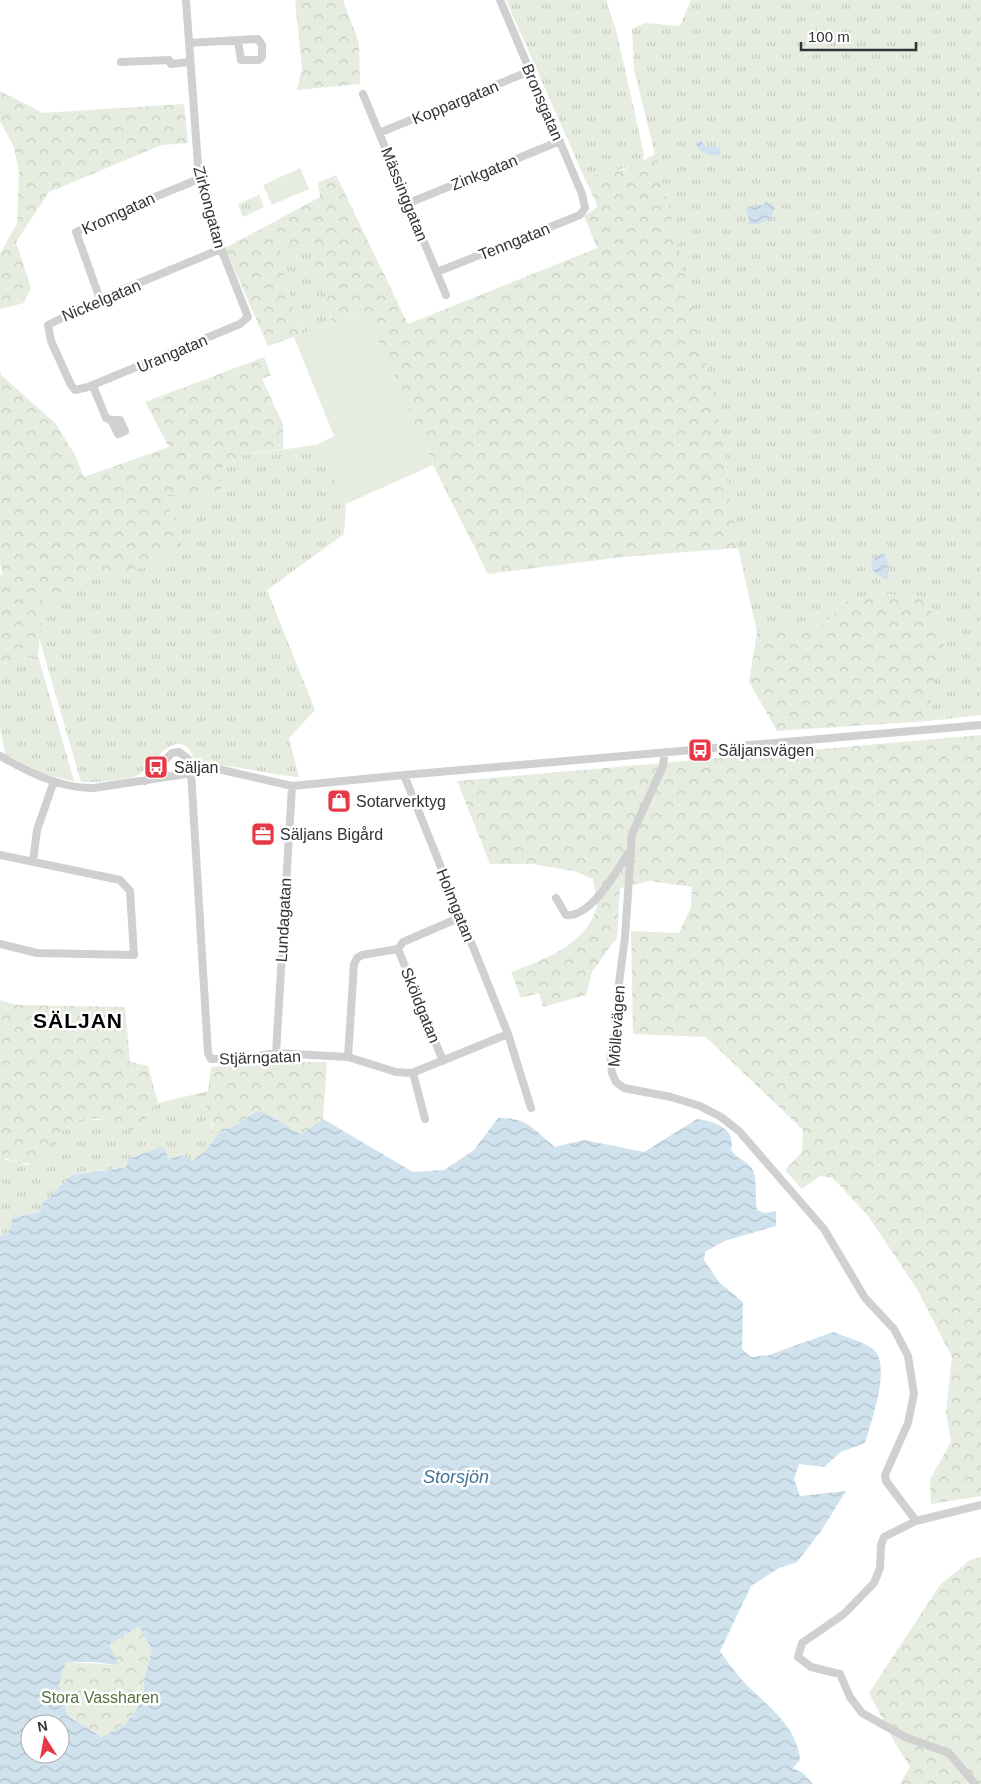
<svg xmlns="http://www.w3.org/2000/svg" width="981" height="1784" viewBox="0 0 981 1784" font-family="Arial,sans-serif">
	<style>
		.grass { fill: url(#grass-tufts) }
		.forest { fill: url(#forest-crowns) }
		.garden { fill: #e6ecdf }
		.water { fill: url(#water-waves); fill-rule: evenodd }
		.lines { fill: none; stroke-linecap: round; stroke-linejoin: round }
		.minor { stroke: #d0d0d0; stroke-width: 8 }
		.labels { text-anchor: middle; stroke-width: 5; stroke-linejoin: round; paint-order: stroke }
		.street-label { font-size: 16px; fill: #333; stroke: #fff }
		.poi-label { font-size: 16px; fill: #333; stroke: #fff; text-anchor: start }
		.park-label { font-size: 16px; fill: #56703f; stroke: #fff }
		.water-label { font-size: 18px; font-style: italic; fill: #3f7597; stroke: #fff }
		.district-label { font-size: 21px; font-weight: bold; letter-spacing: 1px; fill: #000; stroke: #fff }
	</style>
	<defs>
		<pattern id="grass-tufts" width="24" height="20" patternUnits="userSpaceOnUse" patternTransform="scale(1.25)"><rect width="24" height="20" fill="#e6ecdf"/><path d="M3 7l-1-3M5 7V3M7 7l1-3M15 17l-1-3M17 17v-4M19 17l1-3" fill="none" stroke="#c6cbc0"/></pattern>
		<pattern id="forest-crowns" width="20" height="18" patternUnits="userSpaceOnUse" patternTransform="scale(1.25)"><rect width="20" height="18" fill="#e6ecdf"/><path d="M2 6a3 3 0 1 1 6 0M12 15a3 3 0 1 1 6 0" fill="none" stroke="#c6cbc0"/></pattern>
		<pattern id="water-waves" width="16" height="10" patternUnits="userSpaceOnUse" patternTransform="scale(1.25)"><rect width="16" height="10" fill="#cfe2ee"/><path d="M0 5q4-4 8 0t8 0" fill="none" stroke="#b2c2cd"/></pattern>
	</defs>
	<rect width="100%" height="100%" fill="#fff"/>
	<!-- grass -->
	<path class="grass" d="M 506,0 L 606,0 L 616,30 L 644,154 L 642,162 C 623,170 604,173 585,179 Z
		M 691,0 L 981,0 L 981,715 L 929,721 L 933,688 L 943,655 L 922,597 L 882,594 L 844,602 L 824,625 L 757,632 L 738,548 L 718,413 L 634,69 L 632,29 L 646,23 L 680,26 Z
		M 259,195 L 264,207 L 243,217 L 238,204 Z
		M 307,243 L 325,292 L 332,323 L 302,334 C 295,312 278,267 280,246 Z
		M 316,445 L 346,504 L 344,534 L 267,590 L 315,710 L 289,738 L 299,777 C 264,775 231,762 196,765 C 182,718 156,762 138,775 C 131,780 91,783 81,782 L 38,634 L 43,597 L 74,592 L 91,572 L 130,572 L 183,548 L 165,494 L 187,495 L 222,486 L 216,472 L 242,455 Z
		M 38,656 L 74,781 L 44,774 L 5,754 L 0,728 L 0,664 Z
		M 209,1091 C 205,1114 212,1117 214,1139 L 205,1151 L 192,1161 L 183,1155 L 174,1159 L 72,1175 L 40,1212 L 12,1218 L 10,1230 L 0,1237 L 0,1154 L 6,1160 L 27,1165 L 43,1153 L 55,1136 L 80,1118 L 108,1121 L 137,1129 L 158,1103 Z"/>
	<!-- forest -->
	<path class="forest" d="M 295,0 L 343,0 L 359,43 L 360,84 L 297,90 L 302,68 Z
		M 0,91 L 43,113 L 184,104 L 188,143 L 162,145 L 49,192 L 16,242 L 31,288 L 24,303 L 0,309 L 0,254 L 17,223 L 19,173 L 14,147 L 0,121 Z
		M 656,154 L 718,412 L 738,548 L 623,557 L 488,574 L 433,465 L 365,311 L 332,323 L 325,292 L 307,244 L 281,246 C 278,266 295,313 302,334 L 268,346 L 225,248 L 320,197 L 318,183 L 336,175 L 408,324 L 597,248 L 584,216 L 598,207 L 585,179 L 614,169 L 623,170 Z
		M 264,357 L 271,375 L 262,379 L 283,424 L 283,449 L 242,455 L 216,472 L 222,486 L 218,495 L 210,498 L 165,494 L 183,548 L 130,572 L 91,572 L 74,592 L 43,597 L 38,656 L 0,664 L 0,575 L 3,574 L 0,563 L 0,370 L 1,375 L 55,423 L 75,455 L 84,477 L 169,447 L 145,402 Z
		M 882,594 L 922,597 L 943,631 L 944,642 L 943,655 L 933,688 L 929,721 L 777,731 L 749,682 L 757,632 L 824,625 L 844,602 Z
		M 981,735 L 981,1496 L 931,1504 L 930,1479 L 951,1442 L 946,1412 L 952,1357 L 917,1289 L 868,1216 L 833,1178 L 820,1176 L 802,1189 L 785,1170 L 802,1152 L 803,1130 L 706,1037 L 633,1034 L 631,931 L 679,933 L 691,907 L 692,887 L 650,881 L 620,888 L 617,937 L 592,972 L 586,995 L 543,1007 L 539,993 L 521,998 L 511,972 C 543,960 584,946 596,910 C 599,902 594,888 593,879 L 574,871 L 532,864 L 490,864 L 457,781 Z
		M 0,1000 L 17,1005 L 125,1007 L 130,1062 L 148,1066 L 158,1103 L 137,1129 L 118,1130 C 87,1100 53,1133 38,1162 C 25,1165 10,1163 0,1154 Z
		M 260,1062 L 327,1062 L 323,1119 L 303,1135 L 284,1127 L 277,1119 L 256,1112 L 231,1128 L 222,1129 L 214,1139 L 213,1126 L 206,1109 L 211,1067 Z
		M 981,1557 L 981,1784 L 900,1784 L 910,1767 L 895,1743 L 869,1693 L 940,1585 L 970,1560 Z
		M 139,1626 L 152,1650 L 144,1680 L 144,1698 L 125,1724 L 102,1737 L 68,1716 L 59,1685 L 66,1662 L 118,1665 L 109,1645 Z"/>
	<!-- garden -->
	<path class="garden" d="M 300,168 L 309,189 L 272,205 L 263,185 Z
		M 365,311 L 433,465 L 346,504 L 316,445 L 334,436 L 294,337 Z"/>
	<!-- water -->
	<path class="water" d="M 701,141 L 707,147 L 719,147 L 721,152 L 720,155 C 710,157 699,151 695,143 Z
		M 765,201 L 773,204 L 775,209 L 770,219 L 759,224 L 748,224 L 749,218 L 746,210 L 747,207 L 764,205 Z
		M 885,554 L 889,566 L 888,578 L 885,579 L 874,572 L 871,566 C 872,559 878,554 885,554 Z
		M 256,1112 C 274,1112 285,1129 302,1134 L 323,1119 L 413,1172 L 444,1170 L 474,1150 L 498,1118 C 527,1117 534,1130 555,1147 L 584,1140 L 644,1152 L 697,1119 C 714,1121 737,1129 731,1149 C 738,1161 745,1159 751,1167 C 759,1178 754,1197 757,1210 L 765,1213 L 776,1211 L 776,1226 L 724,1241 L 705,1252 L 704,1260 L 719,1282 L 743,1302 L 742,1349 L 751,1357 L 769,1355 L 833,1332 C 845,1337 863,1341 873,1349 C 892,1365 871,1422 865,1443 L 841,1452 L 824,1467 L 799,1464 L 794,1479 L 800,1496 L 846,1491 L 821,1531 L 797,1562 L 779,1568 L 751,1586 L 720,1651 C 727,1661 734,1671 742,1680 C 764,1704 797,1724 800,1760 L 793,1768 L 803,1773 L 813,1784 L 0,1784 L 0,1237 L 10,1230 L 12,1218 L 40,1212 L 42,1204 L 72,1175 L 126,1167 L 128,1159 L 161,1147 L 165,1150 L 169,1159 L 184,1155 L 192,1161 L 205,1151 L 222,1129 L 231,1128 ZM 139,1626 L 152,1650 L 144,1680 L 144,1699 L 125,1724 L 102,1737 L 68,1716 L 59,1685 L 66,1662 L 93,1662 L 119,1665 L 109,1645 ZM 30,1724 L 60,1724 L 60,1754 L 30,1754 Z"/>
	<g class="lines">
		<!-- minor -->
		<path class="minor" d="M 186,0 L 199,179 L 213,228 L 248,317 L 240,324 L 88,387 L 75,390 L 71,385 L 51,341 L 48,325 L 100,299 L 221,249
			M 189,43 L 258,39 L 262,45 L 262,57 L 259,60 L 241,60 L 238,41
			M 121,62 L 169,60 L 171,64 L 190,62
			M 363,94 L 446,295
			M 379,133 L 530,71
			M 409,203 L 560,141
			M 437,272 L 580,215 L 585,208 L 582,194 L 500,0
			M 100,299 L 76,232 L 118,212 L 199,179
			M 93,386 L 106,418 L 111,420 L 118,434 L 125,431 L 120,420 L 111,420
			M 665,752 L 663,766 L 632,834 L 625,937 L 618,991 L 617,1022 L 610,1055 L 612,1073 L 616,1082 L 624,1088 L 671,1097 L 700,1106 L 721,1117 L 739,1131 L 824,1229 L 865,1298 L 894,1329 L 908,1356 L 914,1394 L 908,1423 L 885,1475 L 886,1481 L 916,1521
			M 0,756 C 29,772 61,789 94,788 L 218,769 L 292,786 L 404,775 L 981,725
			M 404,775 L 508,1034
			M 145,781 L 172,753 L 179,752 L 188,759 L 191,772 L 208,1053 L 211,1059 L 238,1059 L 276,1053 L 348,1057 L 396,1072 L 412,1073 L 508,1034 L 531,1108
			M 0,855 L 120,880 L 130,891 L 134,955 L 37,953 L 0,944
			M 33,862 L 37,830 L 54,781
			M 556,898 L 566,915 C 591,918 617,870 629,852
			M 398,949 L 443,1061
			M 276,1053 L 292,786
			M 348,1057 L 354,964 L 357,958 L 362,955 L 398,949 L 403,942 L 461,917
			M 413,1073 L 425,1119
			M 975,1784 L 949,1753 L 905,1737 L 862,1713 L 850,1697 L 840,1674 L 811,1667 L 798,1657 L 802,1643 L 844,1614 L 874,1583 L 880,1568 L 881,1545 L 884,1537 L 916,1521 L 981,1505"/>
	</g>
	<!-- icons -->
	<defs>
		<g id="bus-square" transform="scale(1.25)"><rect x="-9" y="-9" width="18" height="18" rx="4" fill="#e63946" stroke="#fff"/><path d="M-5-6H5V4H4V6H2V4H-2V6H-4V4H-5ZM-3.5-4V0h7V-4ZM-3.5 1.2v1.5H-2V1.2ZM2 1.2v1.5H3.5V1.2Z" fill="#fff"/></g>
		<g id="shop-square" transform="scale(1.25)"><rect x="-9" y="-9" width="18" height="18" rx="4" fill="#e63946" stroke="#fff"/><path d="M-5-2.5h2.3a2.7 3.5 0 0 1 5.4 0H5L5.5 6h-11ZM-1.5-2.5h3a1.5 2.3 0 0 0-3 0Z" fill="#fff"/></g>
		<g id="office-square" transform="scale(1.25)"><rect x="-9" y="-9" width="18" height="18" rx="4" fill="#e63946" stroke="#fff"/><path d="M-6-3h4V-5.5h4V-3h4V5H-6ZM-1-4.5V-3h2v-1.5ZM-6 0V1H6V0Z" fill="#fff"/></g>
	</defs>
	<g fill-rule="evenodd">
		<use href="#bus-square" x="700" y="750"/>
		<use href="#bus-square" x="156" y="767"/>
		<use href="#shop-square" x="339" y="801"/>
		<use href="#office-square" x="263" y="834"/>
	</g>
	<g class="labels">
		<!-- street labels -->
		<g class="street-label">
			<text transform="translate(455 102) rotate(-22)" y="6">Koppargatan</text>
			<text transform="translate(543 102) rotate(67)" y="6">Bronsgatan</text>
			<text transform="translate(484 172) rotate(-22)" y="6">Zinkgatan</text>
			<text transform="translate(405 194) rotate(68)" y="6">Mässinggatan</text>
			<text transform="translate(210 207) rotate(75)" y="6">Zirkongatan</text>
			<text transform="translate(118 213) rotate(-25)" y="6">Kromgatan</text>
			<text transform="translate(514 241) rotate(-22)" y="6">Tenngatan</text>
			<text transform="translate(101 300) rotate(-23)" y="6">Nickelgatan</text>
			<text transform="translate(172 353) rotate(-23)" y="6">Urangatan</text>
			<text transform="translate(456 905) rotate(68)" y="6">Holmgatan</text>
			<text transform="translate(283 920) rotate(-87)" y="6">Lundagatan</text>
			<text transform="translate(421 1005) rotate(68)" y="6">Sköldgatan</text>
			<text transform="translate(616 1026) rotate(-86)" y="6">Möllevägen</text>
			<text transform="translate(260 1057) rotate(-2)" y="6">Stjärngatan</text>
		</g>
		<!-- poi labels -->
		<g class="poi-label">
			<text x="718" y="756">Säljansvägen</text>
			<text x="174" y="773">Säljan</text>
			<text x="356" y="807">Sotarverktyg</text>
			<text x="280" y="840">Säljans Bigård</text>
		</g>
		<!-- park labels -->
		<g class="park-label">
			<text x="100" y="1703">Stora Vassharen</text>
		</g>
		<!-- water labels -->
		<g class="water-label">
			<text x="456" y="1483">Storsjön</text>
		</g>
		<!-- district labels -->
		<g class="district-label">
			<text x="78" y="1028">SÄLJAN</text>
		</g>
	</g>
	<!-- north arrow -->
	<g transform="translate(45 1739) rotate(349)"><circle r="24" fill="#ffffff" stroke="#adadad"/>
	<path d="M0-4L9 19L0 12L-9 19Z" fill="#e63946"/>
	<text y="-8" font-size="14" font-weight="bold" text-anchor="middle" fill="#333333">N</text>
	</g>
	<!-- scale -->
	<path d="M801 42v8h115v-8" fill="none" stroke="#333333" stroke-width="2.5"/>
	<text x="808" y="42" font-size="15" fill="#333333" stroke="#ffffff" stroke-width="4" paint-order="stroke">100 m</text>
</svg>
